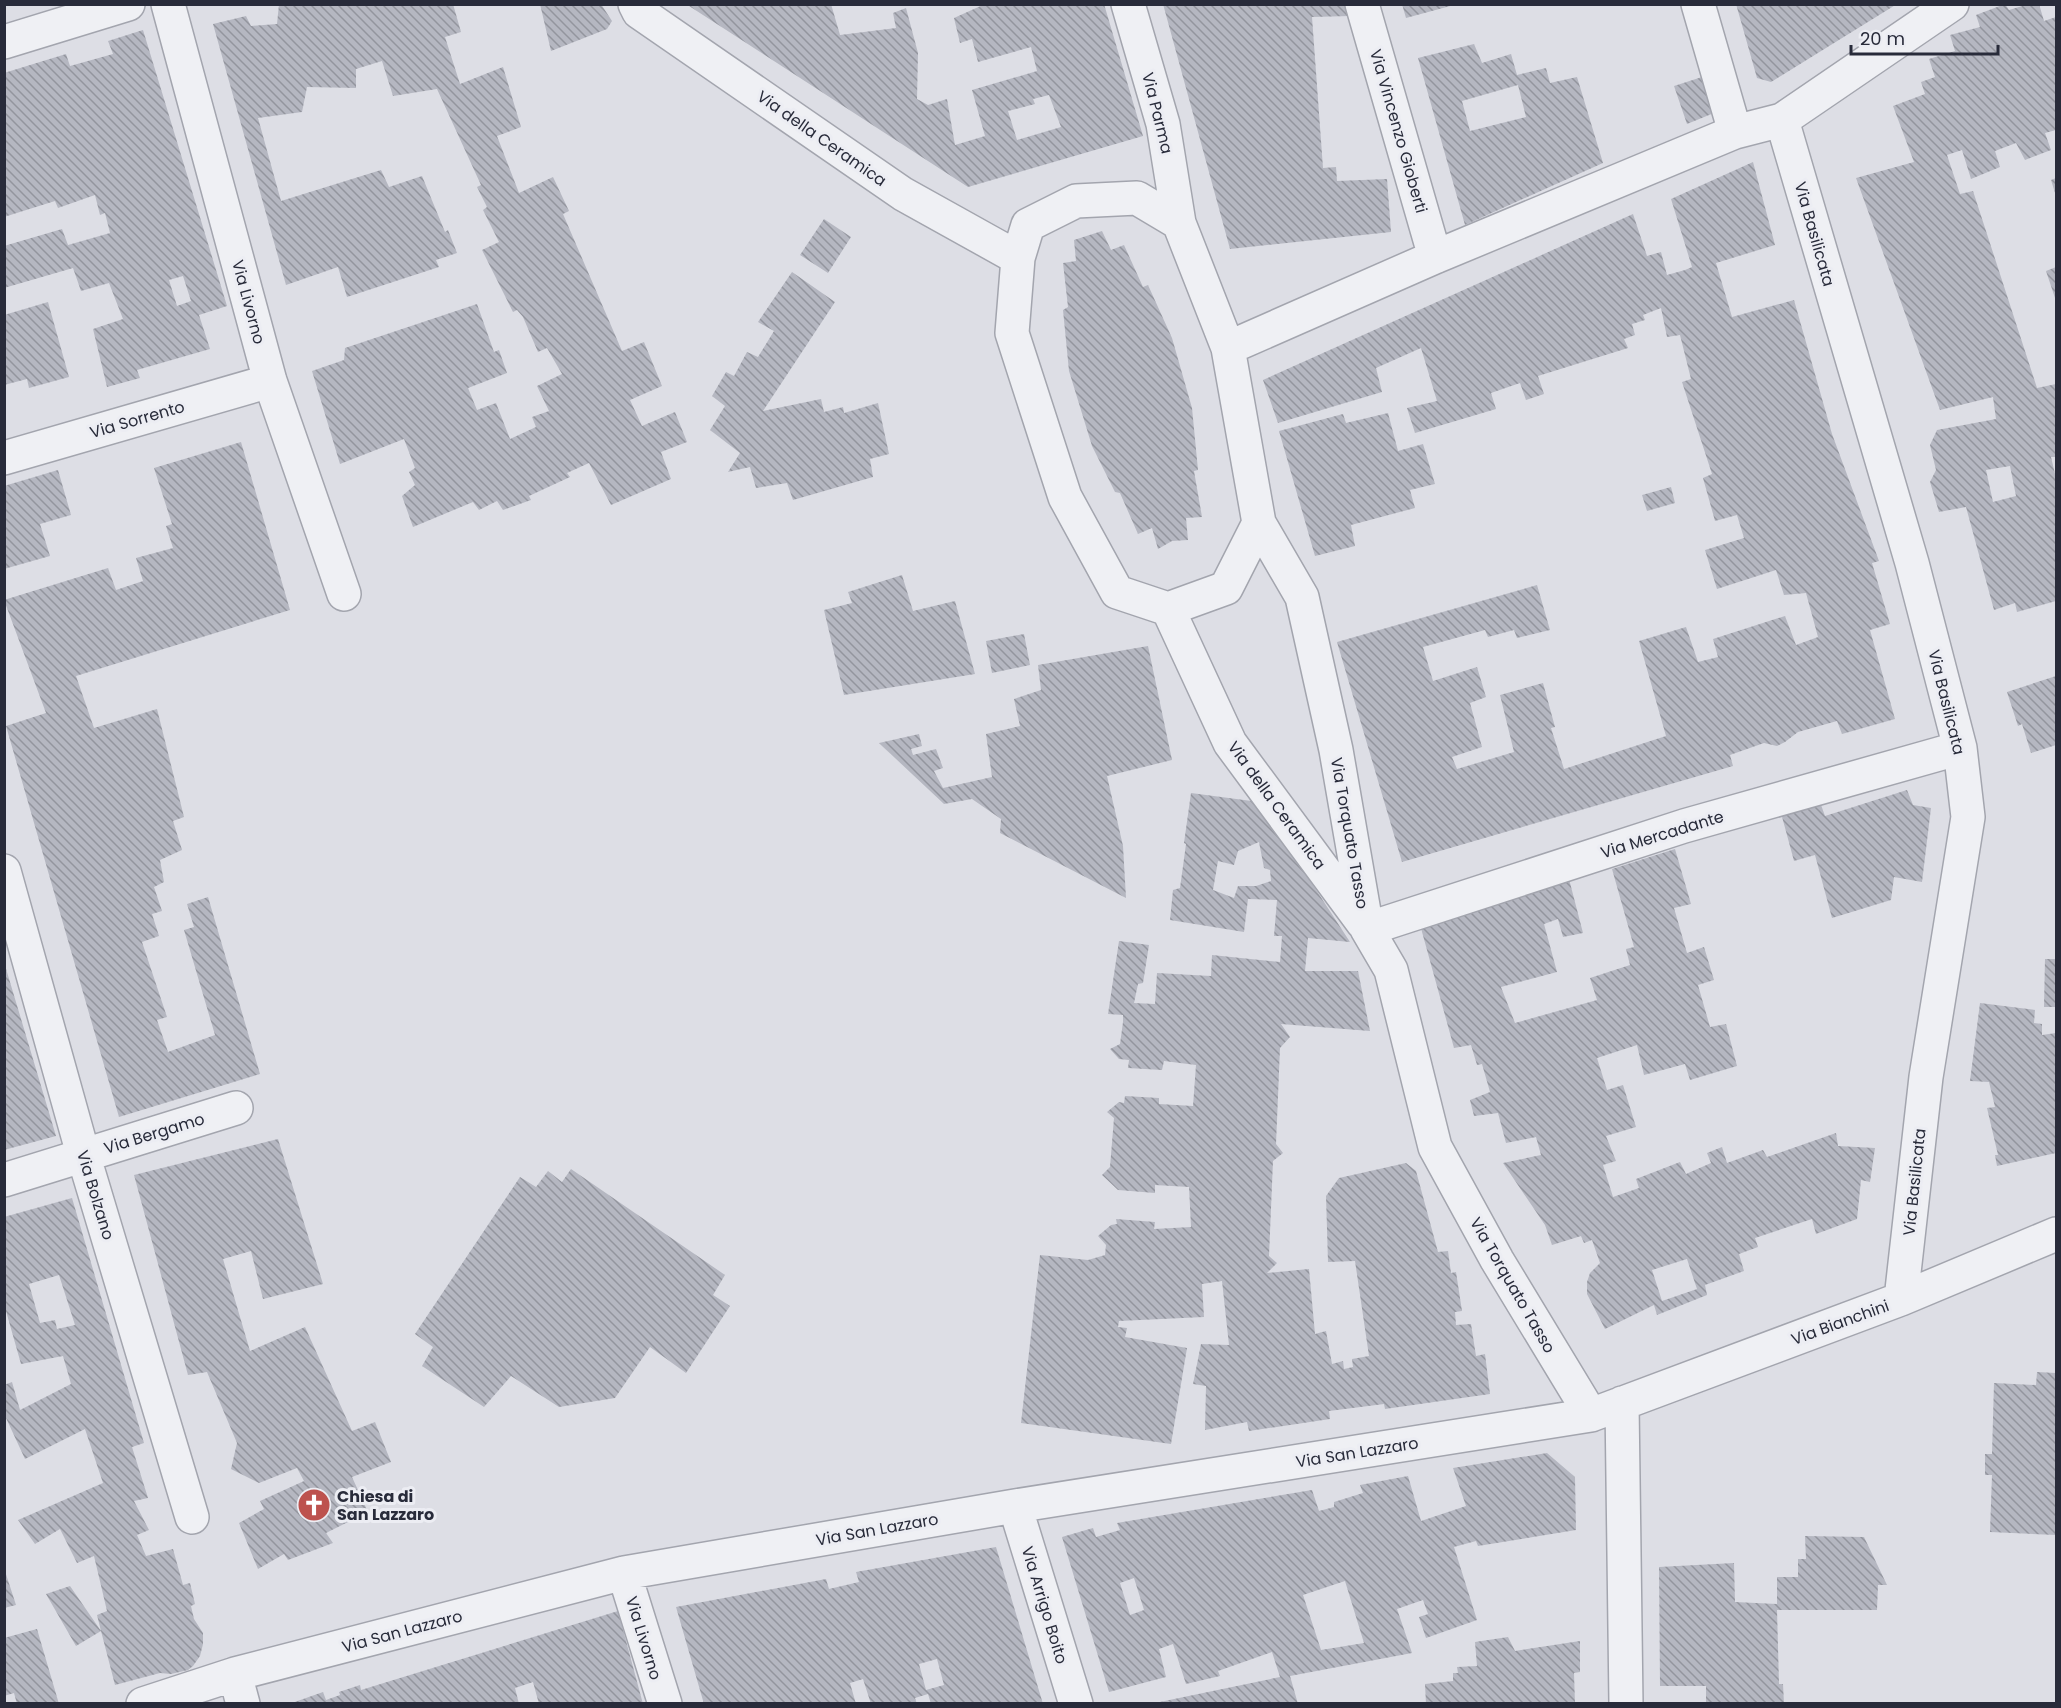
<svg xmlns="http://www.w3.org/2000/svg" width="2061" height="1708" viewBox="0 0 2061 1708" font-family="Poppins,sans-serif">
	<style>
		.building { fill: url(#building-back-hatch); fill-rule: evenodd }
		.lines { fill: none; stroke-linecap: round; stroke-linejoin: round }
		.minor-casing { stroke: #a3a5ae; stroke-width: 36 }
		.minor { stroke: #eff0f4; stroke-width: 33 }
		.labels { text-anchor: middle; stroke-width: 6; stroke-linejoin: round; paint-order: stroke }
		.street-label { font-size: 16px; fill: #282b3a; stroke: #ecedf3 }
		.poi-label { font-size: 16px; font-weight: bold; fill: #282b3a; stroke: #ecedf3; text-anchor: start }
	</style>
	<defs>
		<pattern id="building-back-hatch" width="6" height="6" patternUnits="userSpaceOnUse" patternTransform="scale(1.5)"><rect width="6" height="6" fill="#b5b7c1"/><path d="M-1 5l2 2M0 0l6 6M5-1l2 2" fill="none" stroke="#93959e"/></pattern>
	</defs>
	<rect width="100%" height="100%" fill="#dddee5"/>
	<!-- building -->
	<path class="building" d="M 279,4 L 453,4 L 461,32 L 445,37 L 460,84 L 503,67 L 521,127 L 497,136 L 519,193 L 553,177 L 569,211 L 563,214 L 622,351 L 644,342 L 662,386 L 630,400 L 642,426 L 675,412 L 687,442 L 661,452 L 671,479 L 611,505 L 589,463 L 567,473 L 570,477 L 529,496 L 531,500 L 503,510 L 497,501 L 479,510 L 473,502 L 413,527 L 402,496 L 415,485 L 409,472 L 415,468 L 404,439 L 340,464 L 312,371 L 344,360 L 345,348 L 477,304 L 494,352 L 499,350 L 507,373 L 468,388 L 477,410 L 496,403 L 510,439 L 536,427 L 532,417 L 549,411 L 537,386 L 562,374 L 547,348 L 538,352 L 523,317 L 517,310 L 513,312 L 482,250 L 499,242 L 483,210 L 487,207 L 477,187 L 481,185 L 437,89 L 393,96 L 382,61 L 356,69 L 356,88 L 307,87 L 302,112 L 258,118 L 281,201 L 381,170 L 389,187 L 422,176 L 445,232 L 448,230 L 457,253 L 436,260 L 439,267 L 347,297 L 338,267 L 286,285 L 213,24 L 246,16 L 251,26 L 277,24 Z
		M 540,4 L 601,4 L 612,21 L 607,29 L 551,51 Z
		M 686,4 L 831,4 L 840,35 L 896,28 L 893,13 L 906,8 L 918,53 L 917,99 L 928,105 L 947,99 L 955,145 L 985,136 L 972,90 L 1037,71 L 1031,47 L 978,62 L 972,39 L 960,43 L 954,18 L 985,4 L 1104,4 L 1143,136 L 968,187 ZM 1049,95 L 1061,127 L 1017,140 L 1008,111 L 1035,104 L 1033,99 Z
		M 1163,4 L 1348,4 L 1350,16 L 1312,17 L 1323,168 L 1336,167 L 1337,181 L 1387,179 L 1391,232 L 1230,249 Z
		M 1402,4 L 1453,4 L 1454,5 L 1406,18 Z
		M 1736,4 L 1897,4 L 1771,82 L 1757,78 Z
		M 2005,4 L 2009,10 L 2029,4 L 2039,4 L 2044,21 L 2056,17 L 2056,130 L 2045,133 L 2051,150 L 2025,160 L 2016,143 L 1995,151 L 2000,167 L 1971,179 L 1962,150 L 1947,155 L 1960,194 L 1973,191 L 2037,388 L 2056,384 L 2056,457 L 2051,457 L 2056,478 L 2056,601 L 2017,612 L 2015,603 L 1994,610 L 1966,507 L 1939,512 L 1930,482 L 1936,470 L 1930,445 L 1937,430 L 1996,419 L 1993,397 L 1940,410 L 1856,178 L 1914,162 L 1893,106 L 1925,94 L 1921,82 L 1935,77 L 1929,59 L 1955,51 L 1950,35 L 1980,27 L 1976,15 ZM 2010,466 L 2016,496 L 1993,502 L 1986,470 Z
		M 143,30 L 227,306 L 199,315 L 210,349 L 137,370 L 140,378 L 107,387 L 93,329 L 123,319 L 109,283 L 81,291 L 73,268 L 4,288 L 4,246 L 62,229 L 68,245 L 110,233 L 105,213 L 100,215 L 95,195 L 58,208 L 55,201 L 4,217 L 4,73 L 66,54 L 70,66 L 113,54 L 108,41 ZM 183,276 L 191,301 L 177,306 L 169,280 Z
		M 1474,44 L 1482,63 L 1511,54 L 1517,75 L 1546,68 L 1550,83 L 1577,77 L 1603,163 L 1465,225 L 1418,58 ZM 1518,85 L 1526,117 L 1470,131 L 1462,101 Z
		M 1702,77 L 1714,113 L 1687,124 L 1674,86 Z
		M 1753,162 L 1775,245 L 1716,263 L 1732,317 L 1794,300 L 1832,434 L 1879,561 L 1872,563 L 1890,624 L 1870,630 L 1895,719 L 1842,734 L 1837,721 L 1798,732 L 1785,742 L 1777,746 L 1764,743 L 1730,755 L 1733,766 L 1402,862 L 1337,642 L 1537,585 L 1550,630 L 1517,638 L 1514,630 L 1488,637 L 1485,630 L 1423,647 L 1433,681 L 1477,667 L 1486,697 L 1470,703 L 1482,747 L 1452,757 L 1457,769 L 1514,752 L 1500,695 L 1543,683 L 1555,727 L 1551,728 L 1564,769 L 1666,736 L 1639,641 L 1686,627 L 1698,662 L 1718,657 L 1713,639 L 1785,616 L 1796,645 L 1818,637 L 1806,593 L 1784,595 L 1776,570 L 1717,589 L 1705,550 L 1744,538 L 1737,515 L 1715,521 L 1703,478 L 1712,474 L 1682,382 L 1691,379 L 1680,335 L 1667,337 L 1661,308 L 1643,315 L 1645,320 L 1632,324 L 1635,335 L 1624,339 L 1628,348 L 1538,376 L 1544,394 L 1526,400 L 1520,383 L 1491,393 L 1496,409 L 1415,433 L 1407,408 L 1437,401 L 1421,348 L 1376,368 L 1382,392 L 1278,423 L 1263,380 L 1633,214 L 1647,256 L 1661,252 L 1667,275 L 1685,270 L 1692,267 L 1671,199 Z
		M 2056,178 L 2056,196 L 2051,180 Z
		M 824,219 L 851,237 L 828,273 L 800,255 Z
		M 1102,231 L 1111,250 L 1124,245 L 1143,287 L 1148,285 L 1172,338 L 1192,408 L 1198,470 L 1194,471 L 1202,517 L 1186,518 L 1188,540 L 1172,541 L 1158,549 L 1152,528 L 1138,534 L 1120,493 L 1115,492 L 1092,446 L 1069,371 L 1063,310 L 1068,307 L 1063,263 L 1076,261 L 1074,240 Z
		M 2056,267 L 2056,301 L 2046,271 Z
		M 792,272 L 835,302 L 763,411 L 821,399 L 824,412 L 843,407 L 844,413 L 878,403 L 889,454 L 870,459 L 873,477 L 793,500 L 787,483 L 756,488 L 750,467 L 728,472 L 740,453 L 710,430 L 725,406 L 712,396 L 726,372 L 734,376 L 747,352 L 758,357 L 774,331 L 758,322 Z
		M 48,302 L 69,377 L 29,388 L 27,379 L 4,385 L 4,315 Z
		M 1388,413 L 1398,451 L 1423,444 L 1435,484 L 1410,490 L 1415,508 L 1351,525 L 1355,546 L 1315,556 L 1279,431 L 1343,414 L 1346,423 Z
		M 241,442 L 290,610 L 76,676 L 94,728 L 157,709 L 184,817 L 173,821 L 182,850 L 160,860 L 164,882 L 154,887 L 162,911 L 152,914 L 159,936 L 142,942 L 167,1017 L 157,1020 L 168,1052 L 215,1035 L 184,930 L 194,927 L 187,904 L 208,897 L 260,1074 L 119,1117 L 6,726 L 46,713 L 4,600 L 108,568 L 116,590 L 143,581 L 136,558 L 173,548 L 166,526 L 172,524 L 154,468 Z
		M 58,470 L 71,515 L 40,524 L 50,556 L 4,569 L 4,486 Z
		M 1671,487 L 1675,503 L 1647,511 L 1642,495 Z
		M 902,575 L 913,611 L 955,601 L 975,674 L 844,695 L 824,610 L 852,603 L 848,592 Z
		M 1024,634 L 1030,665 L 992,673 L 986,641 Z
		M 1148,646 L 1172,760 L 1107,776 L 1123,846 L 1126,898 L 1000,833 L 1001,819 L 972,799 L 944,804 L 879,743 L 919,734 L 922,746 L 911,749 L 913,755 L 936,749 L 943,768 L 934,771 L 943,788 L 992,777 L 986,734 L 1020,726 L 1014,699 L 1041,690 L 1038,665 Z
		M 2056,676 L 2056,745 L 2031,753 L 2022,724 L 2018,726 L 2007,692 Z
		M 1907,790 L 1913,805 L 1931,808 L 1922,882 L 1894,877 L 1891,900 L 1832,918 L 1815,855 L 1794,861 L 1781,813 L 1820,802 L 1825,816 Z
		M 1191,793 L 1259,802 L 1350,942 L 1308,938 L 1305,971 L 1358,971 L 1370,1031 L 1281,1024 L 1290,1037 L 1280,1048 L 1276,1144 L 1283,1153 L 1273,1161 L 1269,1256 L 1277,1263 L 1267,1273 L 1309,1269 L 1315,1334 L 1326,1331 L 1332,1364 L 1343,1361 L 1344,1369 L 1353,1367 L 1352,1359 L 1369,1356 L 1355,1261 L 1328,1262 L 1326,1196 L 1339,1178 L 1406,1163 L 1416,1171 L 1438,1252 L 1448,1251 L 1451,1273 L 1456,1272 L 1462,1311 L 1455,1312 L 1456,1325 L 1471,1324 L 1476,1356 L 1485,1354 L 1490,1394 L 1385,1409 L 1384,1404 L 1329,1411 L 1330,1419 L 1249,1431 L 1247,1422 L 1205,1430 L 1206,1386 L 1193,1384 L 1201,1344 L 1229,1345 L 1222,1281 L 1202,1284 L 1204,1317 L 1119,1321 L 1118,1327 L 1127,1328 L 1125,1337 L 1187,1348 L 1171,1444 L 1021,1423 L 1040,1255 L 1088,1260 L 1105,1255 L 1106,1245 L 1098,1236 L 1111,1225 L 1117,1224 L 1116,1219 L 1155,1222 L 1154,1229 L 1191,1227 L 1189,1187 L 1155,1185 L 1155,1193 L 1118,1190 L 1102,1175 L 1110,1167 L 1114,1118 L 1107,1112 L 1119,1102 L 1124,1103 L 1125,1096 L 1159,1098 L 1159,1104 L 1193,1106 L 1196,1065 L 1164,1061 L 1162,1070 L 1128,1068 L 1129,1060 L 1119,1059 L 1110,1049 L 1120,1044 L 1123,1022 L 1123,1015 L 1108,1014 L 1119,941 L 1149,945 L 1143,983 L 1138,984 L 1134,1003 L 1155,1004 L 1157,973 L 1211,976 L 1212,955 L 1280,962 L 1282,936 L 1274,936 L 1277,900 L 1248,899 L 1244,932 L 1170,920 L 1173,890 L 1180,888 L 1186,844 L 1184,843 ZM 1259,842 L 1264,868 L 1270,870 L 1271,881 L 1256,886 L 1238,886 L 1234,898 L 1213,890 L 1218,861 L 1234,865 L 1238,851 Z
		M 1675,849 L 1691,904 L 1674,908 L 1687,953 L 1704,947 L 1714,980 L 1698,985 L 1710,1027 L 1726,1024 L 1737,1066 L 1690,1080 L 1685,1064 L 1644,1075 L 1637,1045 L 1597,1058 L 1607,1090 L 1623,1085 L 1636,1127 L 1606,1136 L 1616,1161 L 1603,1165 L 1613,1197 L 1639,1188 L 1636,1179 L 1680,1162 L 1686,1174 L 1711,1163 L 1707,1153 L 1722,1147 L 1727,1163 L 1763,1150 L 1767,1157 L 1836,1133 L 1838,1146 L 1875,1148 L 1870,1182 L 1861,1180 L 1857,1219 L 1816,1234 L 1812,1219 L 1755,1238 L 1758,1247 L 1739,1254 L 1744,1271 L 1705,1285 L 1707,1295 L 1657,1315 L 1654,1305 L 1605,1329 L 1587,1294 L 1587,1282 L 1590,1273 L 1600,1263 L 1592,1240 L 1584,1243 L 1581,1236 L 1552,1245 L 1545,1225 L 1503,1163 L 1541,1155 L 1536,1137 L 1506,1143 L 1498,1113 L 1474,1116 L 1470,1100 L 1490,1092 L 1482,1064 L 1477,1065 L 1471,1045 L 1454,1048 L 1419,921 L 1569,879 L 1583,933 L 1563,937 L 1558,919 L 1544,924 L 1557,972 L 1501,987 L 1515,1023 L 1597,1000 L 1590,978 L 1630,965 L 1626,949 L 1634,947 L 1612,869 ZM 1687,1259 L 1697,1289 L 1662,1301 L 1652,1270 Z
		M 2045,959 L 2056,959 L 2056,1007 L 2044,1007 Z
		M 4,962 L 56,1136 L 4,1150 Z
		M 1980,1003 L 2035,1010 L 2034,1023 L 2042,1024 L 2042,1035 L 2056,1033 L 2056,1153 L 1997,1166 L 1995,1155 L 1998,1155 L 1987,1108 L 1995,1107 L 1989,1082 L 1970,1081 Z
		M 278,1139 L 323,1284 L 263,1299 L 251,1251 L 223,1259 L 250,1351 L 305,1327 L 352,1431 L 375,1422 L 391,1462 L 352,1477 L 368,1512 L 326,1533 L 333,1543 L 288,1560 L 284,1554 L 258,1569 L 239,1523 L 264,1509 L 260,1501 L 304,1481 L 297,1468 L 259,1483 L 231,1469 L 237,1443 L 207,1372 L 188,1375 L 134,1175 Z
		M 571,1169 L 725,1275 L 713,1295 L 730,1306 L 686,1373 L 650,1347 L 615,1398 L 559,1407 L 511,1376 L 484,1407 L 422,1366 L 433,1347 L 415,1334 L 520,1177 L 536,1187 L 548,1171 L 562,1182 Z
		M 72,1198 L 144,1443 L 132,1447 L 148,1498 L 134,1501 L 149,1530 L 137,1535 L 146,1556 L 173,1549 L 183,1585 L 190,1583 L 195,1604 L 191,1606 L 194,1619 L 203,1633 L 203,1644 L 200,1656 L 193,1666 L 188,1670 L 171,1674 L 160,1673 L 115,1685 L 101,1631 L 76,1646 L 46,1594 L 70,1586 L 101,1631 L 97,1615 L 107,1611 L 94,1556 L 77,1563 L 60,1529 L 35,1544 L 18,1520 L 103,1483 L 85,1429 L 25,1459 L 6,1418 L 4,1419 L 4,1385 L 12,1382 L 20,1410 L 71,1384 L 63,1356 L 21,1364 L 4,1304 L 4,1217 ZM 59,1275 L 75,1325 L 57,1329 L 55,1320 L 40,1323 L 29,1284 Z
		M 2037,1372 L 2056,1373 L 2056,1535 L 1990,1532 L 1992,1475 L 1985,1475 L 1985,1454 L 1992,1454 L 1994,1383 L 2036,1385 Z
		M 1547,1453 L 1575,1477 L 1576,1530 L 1478,1546 L 1476,1541 L 1454,1547 L 1477,1620 L 1426,1638 L 1419,1617 L 1428,1614 L 1423,1600 L 1397,1609 L 1412,1653 L 1290,1676 L 1298,1704 L 1150,1704 L 1280,1677 L 1272,1652 L 1218,1671 L 1220,1676 L 1186,1684 L 1173,1644 L 1159,1649 L 1166,1677 L 1109,1692 L 1062,1537 L 1093,1528 L 1096,1537 L 1120,1530 L 1117,1523 L 1312,1490 L 1319,1511 L 1334,1507 L 1334,1502 L 1363,1493 L 1360,1485 L 1408,1476 L 1421,1521 L 1466,1506 L 1453,1468 ZM 1134,1578 L 1144,1610 L 1130,1615 L 1120,1583 ZM 1345,1581 L 1364,1643 L 1321,1650 L 1303,1595 Z
		M 1805,1536 L 1864,1537 L 1887,1585 L 1878,1585 L 1877,1610 L 1777,1610 L 1779,1684 L 1783,1684 L 1784,1704 L 1706,1704 L 1706,1686 L 1660,1686 L 1659,1567 L 1734,1563 L 1735,1602 L 1777,1604 L 1777,1577 L 1798,1577 L 1798,1559 L 1806,1559 Z
		M 996,1547 L 1043,1704 L 931,1704 L 928,1694 L 915,1698 L 917,1704 L 871,1704 L 863,1679 L 850,1683 L 856,1704 L 704,1704 L 676,1607 L 826,1579 L 829,1589 L 859,1582 L 856,1572 ZM 937,1659 L 944,1685 L 926,1690 L 919,1664 Z
		M 4,1568 L 16,1605 L 4,1608 Z
		M 618,1611 L 643,1704 L 539,1704 L 533,1682 L 515,1688 L 519,1704 L 289,1704 L 323,1692 L 326,1700 L 340,1695 L 339,1692 L 360,1685 L 361,1690 Z
		M 37,1629 L 59,1704 L 17,1704 L 14,1693 L 4,1696 L 4,1638 Z
		M 1508,1637 L 1515,1651 L 1580,1641 L 1580,1672 L 1574,1673 L 1575,1704 L 1426,1704 L 1425,1684 L 1453,1681 L 1453,1673 L 1458,1673 L 1457,1667 L 1477,1666 L 1475,1642 Z"/>
	<g class="lines">
		<!-- minor casing -->
		<g class="minor-casing">
			<path id="minor" d="M 168,4 L 270,381 L 344,594
				M 635,4 L 639,12 L 903,194 L 1018,258
				M 1128,4 L 1163,124 L 1179,223 L 1228,348 L 1259,523 L 1302,597 L 1336,750 L 1367,929 L 1391,970 L 1435,1147 L 1497,1260 L 1591,1415
				M 1362,4 L 1435,257
				M 1698,4 L 1735,132
				M 4,42 L 128,4
				M 1782,120 L 1912,563 L 1960,748 L 1968,817 L 1926,1077 L 1901,1299
				M 1179,223 L 1137,198 L 1076,201 L 1028,225 L 1018,258 L 1012,333 L 1065,497 L 1117,592 L 1168,609 L 1226,588 L 1259,523
				M 1228,348 L 1435,257 L 1735,132 L 1782,120 L 1952,4
				M 4,458 L 270,381
				M 1168,609 L 1230,743 L 1363,923
				M 4,871 L 83,1154 L 192,1517
				M 1367,929 L 1684,826 L 1960,748
				M 4,1180 L 236,1108
				M 1622,1403 L 1626,1704
				M 1015,1506 L 1076,1704
				M 624,1573 L 665,1704
				M 235,1674 L 243,1704
				M 143,1704 L 235,1674 L 624,1573 L 1015,1506 L 1591,1415 L 1901,1299 L 2056,1234"/>
		</g>
		<!-- minor -->
		<use href="#minor" class="minor"/>
	</g>
	<!-- icons -->
	<defs>
		<g id="church-disc" transform="scale(1.725)"><circle r="9.5" fill="#bd524e" stroke="#ecedf3"/><path d="M-1.2-6h2.4v3.5h3.3v2.4h-3.3V6h-2.4V-.1h-3.3v-2.4h3.3Z" fill="#fff"/></g>
	</defs>
	<g fill-rule="evenodd">
		<use href="#church-disc" x="314" y="1505"/>
	</g>
	<g class="labels">
		<!-- street labels -->
		<g class="street-label">
			<text transform="translate(1158 113) rotate(76)" y="6">Via Parma</text>
			<text transform="translate(1399 131) rotate(74)" y="6">Via Vincenzo Gioberti</text>
			<text transform="translate(822 138) rotate(35)" y="6">Via della Ceramica</text>
			<text transform="translate(1815 234) rotate(74)" y="6">Via Basilicata</text>
			<text transform="translate(249 302) rotate(75)" y="6">Via Livorno</text>
			<text transform="translate(137 419) rotate(-16)" y="6">Via Sorrento</text>
			<text transform="translate(1947 702) rotate(76)" y="6">Via Basilicata</text>
			<text transform="translate(1277 805) rotate(54)" y="6">Via della Ceramica</text>
			<text transform="translate(1350 833) rotate(80)" y="6">Via Torquato Tasso</text>
			<text transform="translate(1662 834) rotate(-17)" y="6">Via Mercadante</text>
			<text transform="translate(154 1133) rotate(-17)" y="6">Via Bergamo</text>
			<text transform="translate(1914 1182) rotate(-84)" y="6">Via Basilicata</text>
			<text transform="translate(96 1195) rotate(73)" y="6">Via Bolzano</text>
			<text transform="translate(1513 1285) rotate(60)" y="6">Via Torquato Tasso</text>
			<text transform="translate(1840 1322) rotate(-20)" y="6">Via Bianchini</text>
			<text transform="translate(1357 1452) rotate(-9)" y="6">Via San Lazzaro</text>
			<text transform="translate(877 1529) rotate(-10)" y="6">Via San Lazzaro</text>
			<text transform="translate(1045 1605) rotate(73)" y="6">Via Arrigo Boito</text>
			<text transform="translate(402 1631) rotate(-15)" y="6">Via San Lazzaro</text>
			<text transform="translate(644 1638) rotate(73)" y="6">Via Livorno</text>
		</g>
		<!-- poi labels -->
		<g class="poi-label">
			<text x="337" y="1502">Chiesa di<tspan x="337" dy="18">San Lazzaro</tspan></text>
		</g>
	</g>
	<!-- border -->
	<rect width="2061" height="1708" fill="none" stroke="#282b3a" stroke-width="12"/>
	<!-- scale -->
	<path d="M1851 45v9h147v-9" fill="none" stroke="#282b3a" stroke-width="3"/>
	<text x="1860" y="45" font-size="18" fill="#282b3a" stroke="#ecedf3" stroke-width="4.5" paint-order="stroke">20 m</text>
</svg>
